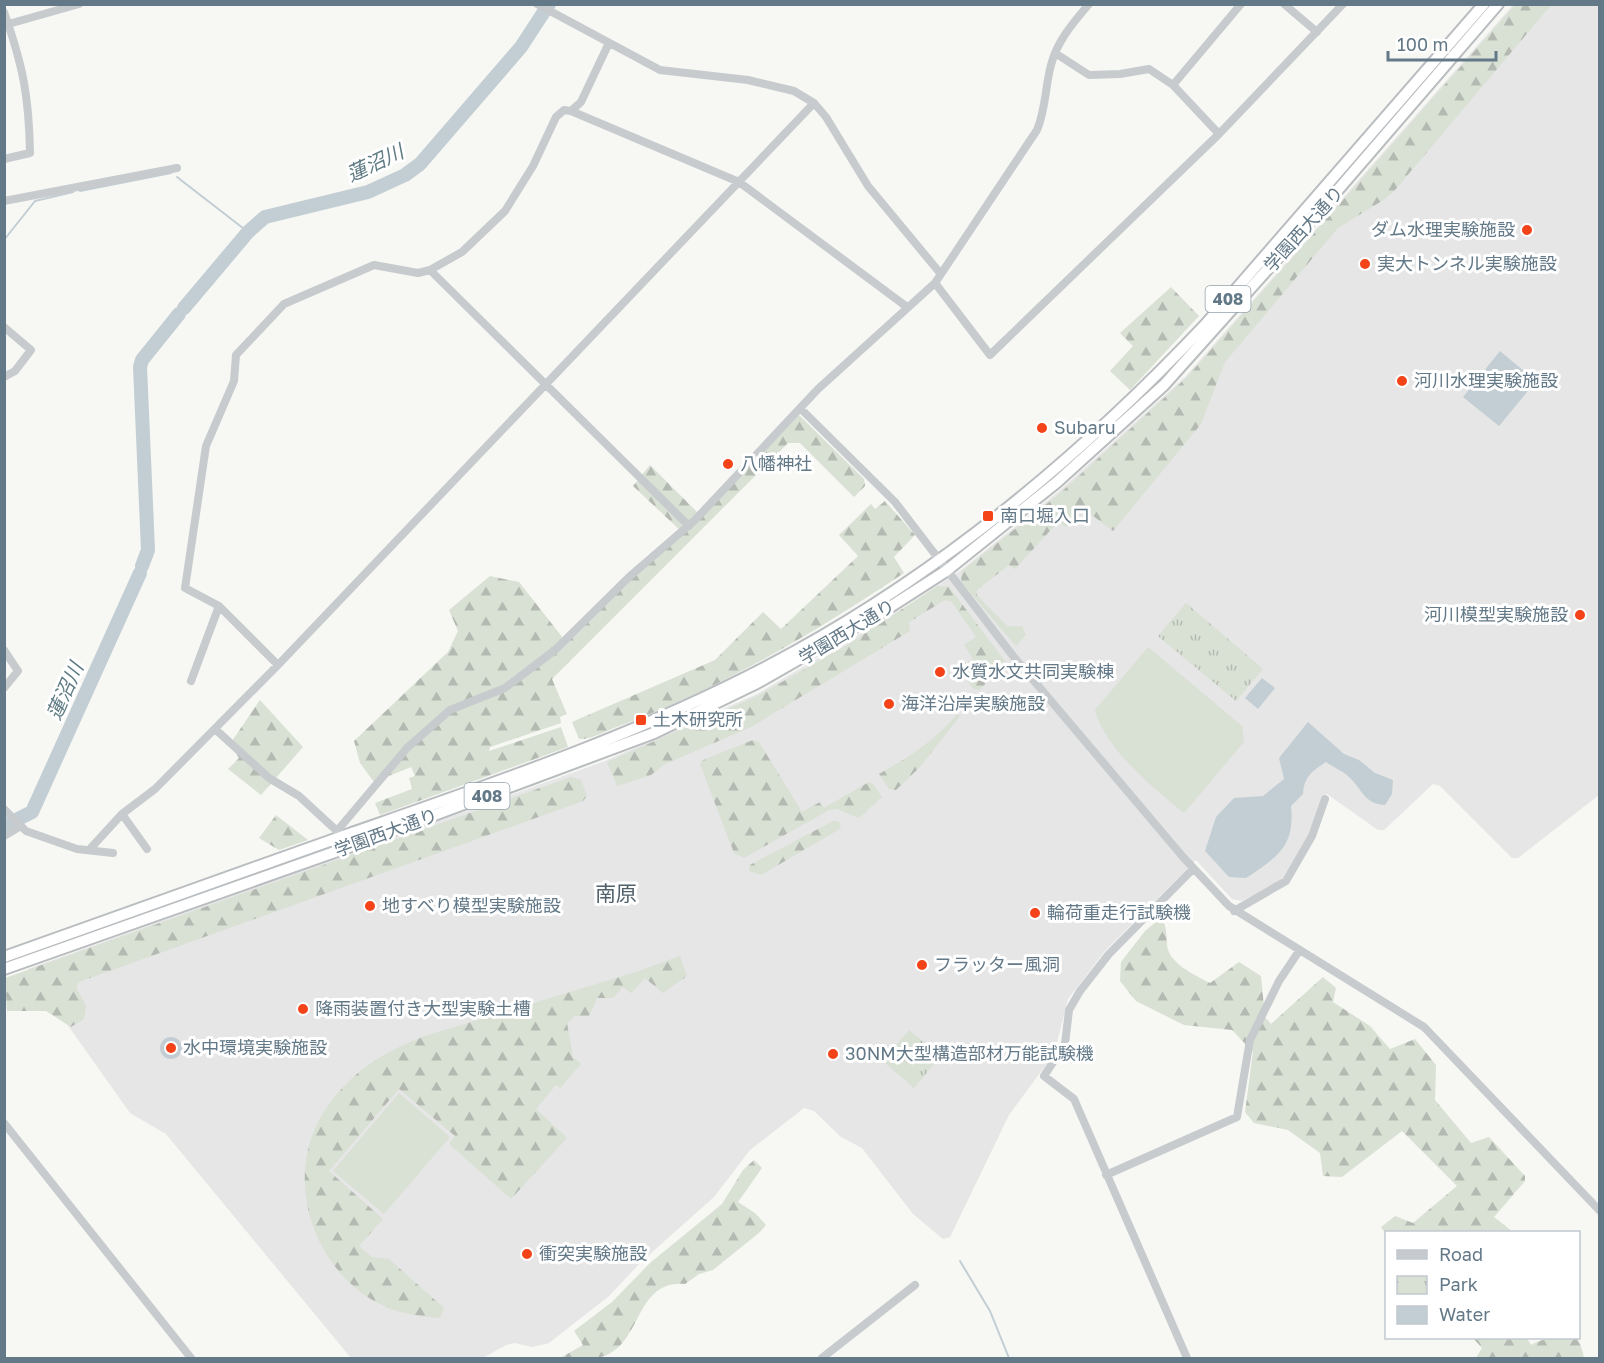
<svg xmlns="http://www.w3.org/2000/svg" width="1604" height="1363" viewBox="0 0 1604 1363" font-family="'Golos Text','Noto Sans JP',sans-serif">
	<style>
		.built { fill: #e5e6e5 }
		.forest { fill: url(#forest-firs) }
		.park { fill: url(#park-tufts) }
		.pitch { fill: #d9e0d4 }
		.water { fill: #c2ced3 }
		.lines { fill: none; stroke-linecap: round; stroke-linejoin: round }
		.stream { stroke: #c2ced3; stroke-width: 2 }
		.river { stroke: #c2ced3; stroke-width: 14 }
		.highway-casing { stroke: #b9bdc0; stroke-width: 14 }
		.minor { stroke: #c7cbce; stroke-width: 8 }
		.highway { stroke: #fff; stroke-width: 10 }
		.poi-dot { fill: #f44318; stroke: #fff; stroke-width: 2 }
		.labels { text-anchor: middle; stroke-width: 6; stroke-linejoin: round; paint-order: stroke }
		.shield { fill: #fff; stroke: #92a1ac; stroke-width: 1.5 }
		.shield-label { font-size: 16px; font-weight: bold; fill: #637988 }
		.street-label { font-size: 18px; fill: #637988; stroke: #fff }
		.poi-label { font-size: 18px; fill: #637988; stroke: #fff; text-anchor: start }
		.water-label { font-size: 20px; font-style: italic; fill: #5f7b84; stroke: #fff }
		.quarter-label { font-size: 21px; fill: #52626c; stroke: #fff }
	</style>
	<defs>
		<pattern id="forest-firs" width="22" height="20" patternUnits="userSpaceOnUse" patternTransform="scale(1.5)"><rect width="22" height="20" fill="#d9e0d4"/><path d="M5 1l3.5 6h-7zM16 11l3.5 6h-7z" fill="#b4bab2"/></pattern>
		<pattern id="park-tufts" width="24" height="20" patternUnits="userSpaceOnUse" patternTransform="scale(1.5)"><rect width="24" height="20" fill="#d9e0d4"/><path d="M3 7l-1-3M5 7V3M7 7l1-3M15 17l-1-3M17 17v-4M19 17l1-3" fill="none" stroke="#b4bab2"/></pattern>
	</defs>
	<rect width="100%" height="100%" fill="#f7f7f4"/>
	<!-- built -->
	<path class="built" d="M 1513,5 L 1599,5 L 1599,795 L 1518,858 L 1512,858 L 1440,786 L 1433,784 L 1384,830 L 1378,830 L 1327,794 L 1324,795 L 1307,841 L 1280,882 L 1242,901 L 1232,899 L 1196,860 L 1105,951 L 1068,999 L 1054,1054 L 1009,1115 L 950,1237 L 943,1239 L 913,1214 L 862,1148 L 841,1137 L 814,1111 L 804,1108 L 750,1150 L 714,1197 L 641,1262 L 609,1296 L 549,1343 L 532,1347 L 515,1343 L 506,1345 L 483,1358 L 351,1358 L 166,1134 L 130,1113 L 28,969 L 605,761 L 757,694 L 912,603 L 961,570 L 1058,492 L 1186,376 Z"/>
	<!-- forest -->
	<path class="forest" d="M 1515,5 L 1551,5 L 1395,190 L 1385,199 L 1338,228 L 1225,362 L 1201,424 L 1113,531 L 1084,509 L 1066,527 L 1059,521 L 1015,569 L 1009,565 L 977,590 L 977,595 L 1007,626 L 1022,626 L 1026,635 L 1016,646 L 961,582 L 962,571 L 1059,494 L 1187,377 Z
		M 1171,287 L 1199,316 L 1130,390 L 1110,371 L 1133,346 L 1120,333 Z
		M 799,415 L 864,479 L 865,486 L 854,497 L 800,443 L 788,443 L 552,679 L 567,714 L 560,717 L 561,723 L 490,747 L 489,751 L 561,727 L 568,747 L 380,815 L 375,803 L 412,789 L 409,778 L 415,776 L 411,767 L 374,782 L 360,763 L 354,741 L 448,652 L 458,631 L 449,610 L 490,576 L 519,582 L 563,638 L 683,533 L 633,486 L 650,465 L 701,516 Z
		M 885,501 L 915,535 L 894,557 L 904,573 C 813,634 716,691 614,728 C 604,732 589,740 579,739 L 572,722 L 715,660 L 763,612 L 781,629 L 858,556 L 839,535 L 871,504 L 875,509 Z
		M 937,586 L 949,587 L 1005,661 L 980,690 L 973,689 L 959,667 L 973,659 L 964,645 L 976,637 L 952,602 L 945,600 L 909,622 L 910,631 L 751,727 L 665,764 L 651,775 L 617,786 L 607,762 L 757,696 L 849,644 Z
		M 260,700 L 303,747 L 261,795 L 228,769 L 239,758 L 230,744 Z
		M 957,714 L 960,716 L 919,768 L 896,790 L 889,789 L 879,774 C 909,757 935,741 957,714 Z
		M 753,740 L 759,742 L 802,812 L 820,802 L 824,808 L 869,782 L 873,784 L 882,797 L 859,818 L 837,809 L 829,810 L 744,858 L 734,853 L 700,764 L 703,760 Z
		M 571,777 L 581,780 L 587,796 L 583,801 L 79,982 L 76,987 L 86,1006 L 84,1019 L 71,1027 L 46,1011 L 7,1011 L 5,978 Z
		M 276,815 L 308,840 L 279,850 L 259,838 Z
		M 833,821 L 839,822 L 841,827 L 838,830 L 761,875 L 749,871 L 750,865 Z
		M 1162,917 C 1167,928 1166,934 1167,945 C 1169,964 1195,975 1210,983 L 1239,962 L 1261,976 L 1265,1017 L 1271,1024 L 1323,977 L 1336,988 L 1333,1002 L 1370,1026 L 1390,1049 L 1415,1039 L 1436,1065 L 1435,1100 L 1471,1143 L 1489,1137 L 1525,1176 L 1525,1181 L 1494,1217 L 1513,1232 L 1386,1234 L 1381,1227 L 1395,1216 L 1413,1223 L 1457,1186 L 1402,1131 L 1342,1177 L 1323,1176 L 1320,1153 L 1288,1130 L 1254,1123 L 1245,1112 L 1253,1052 L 1232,1030 L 1184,1025 L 1136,1001 L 1120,981 L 1121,962 L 1145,931 Z
		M 680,956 L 687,976 L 663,993 L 645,978 L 631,993 L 623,987 L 613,998 L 597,998 L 589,1016 L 575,1016 L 567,1023 L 573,1057 L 581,1064 L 560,1088 L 556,1085 L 536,1109 L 567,1138 L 511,1199 L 449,1144 L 455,1136 L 399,1089 L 329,1171 L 383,1219 L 359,1246 L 372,1257 L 389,1259 L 444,1308 L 440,1318 C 418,1316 394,1313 374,1301 C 312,1265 284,1178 322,1115 C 347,1074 381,1053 425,1036 L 636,972 Z
		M 754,1160 L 762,1168 L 738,1202 L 755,1213 L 766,1225 L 760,1232 L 713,1270 L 699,1274 L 685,1284 C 632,1280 644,1348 598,1358 C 587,1361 572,1359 560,1358 L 583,1345 L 574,1331 L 612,1302 L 650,1263 L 722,1204 L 743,1170 Z
		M 1473,1338 L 1527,1338 L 1531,1345 C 1540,1339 1570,1331 1578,1340 C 1581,1344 1583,1353 1584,1358 L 1476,1358 L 1482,1348 Z"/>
	<!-- park -->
	<path class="park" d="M 1186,603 L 1263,669 L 1236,701 L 1158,636 Z
		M 909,1030 L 941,1056 L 914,1088 L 883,1061 Z"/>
	<!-- pitch -->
	<path class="pitch" d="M 1148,647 L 1242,726 L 1244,742 L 1184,813 C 1153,788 1105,749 1095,710 Z
		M 399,1093 L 450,1137 L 384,1214 L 333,1171 Z"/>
	<!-- water -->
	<path class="water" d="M 1500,351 L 1536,381 L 1499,426 L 1463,397 Z
		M 1262,678 L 1275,688 L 1258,709 L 1245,698 Z
		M 1308,722 L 1344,754 L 1359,760 L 1375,773 L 1393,780 L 1392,794 L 1385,805 C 1365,804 1363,791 1351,779 C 1345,772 1333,767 1326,762 C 1312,771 1304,777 1303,794 L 1291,806 C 1295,847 1277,857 1246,878 L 1229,877 L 1205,851 L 1216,817 L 1234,798 L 1263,796 L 1284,779 L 1279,758 Z
		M160 1048a11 11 0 1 1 22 0a11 11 0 1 1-22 0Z"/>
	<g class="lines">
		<!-- stream -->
		<path class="stream" d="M 177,177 L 248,232
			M 80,191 L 171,173
			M 4,240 L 35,201 L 73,192
			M 960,1261 L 990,1311 L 1009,1358"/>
		<!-- river -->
		<path class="river" d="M 184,308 L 248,232 L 265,217 L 368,192 L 405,175 L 420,164 L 521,47 L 549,4
			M 142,566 L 148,550 L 140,367 L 142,360 L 179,314
			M 18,819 L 32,812 L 140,573
			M 4,828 L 11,823"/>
		<!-- highway casing -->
		<g class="highway-casing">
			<path id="highway" d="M 4,957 C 119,917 234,874 349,834 C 501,781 655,729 796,651 C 949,566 1085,452 1205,325 L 1484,4
				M 4,969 L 346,848 L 654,733 L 757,683 L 890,607 L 946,571 L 1057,482 L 1164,385 L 1324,206 L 1498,4"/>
		</g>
		<!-- minor -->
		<path class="minor" d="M 537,4 L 660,70 L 748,80 L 794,91 L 814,103 L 826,117 L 868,186 L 940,273
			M 1284,4 L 1317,32
			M 4,12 C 23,66 29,96 30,153 L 4,159
			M 5,25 L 79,4
			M 1055,53 L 1089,75 L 1120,74 L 1149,69 L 1173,85 L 1219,134
			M 1173,85 L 1241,4
			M 571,111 L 739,182 L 907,307
			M 4,201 L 177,168
			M 430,270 L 689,526
			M 935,283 L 990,355 L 1219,134 L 1343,4
			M 4,327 L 31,350 L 15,371 L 4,377
			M 800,408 L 895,502 L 1013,656 L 1183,857 L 1229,906 L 1424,1027 L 1600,1211
			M 4,650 L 18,671 L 4,688
			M 278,665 L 219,606 L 185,588 L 206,446 L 234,381 L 236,355 L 284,304 L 374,265 L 418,273 L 430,270 L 462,252 L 505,211 L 533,166 L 556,117 L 564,110 L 571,111 L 581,102 L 608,45
			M 191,681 L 219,606
			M 215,729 L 269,778 L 299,796 L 337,831
			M 4,809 L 26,831 L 77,849 L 113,853
			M 122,814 L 147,849
			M 4,836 L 19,827
			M 338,838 L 337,831 L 407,748 L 450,710 L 505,688 L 555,650 L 629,577 L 695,520 L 818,389 L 935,283 L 1037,130 C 1046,109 1045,87 1051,65 C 1057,41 1073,23 1089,4
			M 89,850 L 122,814 L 155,789 L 278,665 L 814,103
			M 1234,911 L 1286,881 L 1312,836 L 1325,799
			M 4,1123 L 191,1358
			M 1106,1175 L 1237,1117 L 1250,1040 L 1279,981 L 1299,951
			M 822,1358 L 915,1285
			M 1187,1358 L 1074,1099 L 1044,1076 L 1065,1044 L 1069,1010 L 1080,991 L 1109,954 L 1193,869"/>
		<!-- highway -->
		<use href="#highway" class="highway"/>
	</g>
	<!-- markers -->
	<g class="poi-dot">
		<circle cx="1527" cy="230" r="6"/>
		<circle cx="1365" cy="264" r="6"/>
		<circle cx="1402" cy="381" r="6"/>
		<circle cx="1042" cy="428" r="6"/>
		<circle cx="728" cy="464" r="6"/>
		<rect x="982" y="510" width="12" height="12" rx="3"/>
		<circle cx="1580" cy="615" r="6"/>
		<circle cx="940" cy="672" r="6"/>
		<circle cx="889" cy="704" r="6"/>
		<rect x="635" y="714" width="12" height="12" rx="3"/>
		<circle cx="370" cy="906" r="6"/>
		<circle cx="1035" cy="913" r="6"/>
		<circle cx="922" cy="965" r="6"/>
		<circle cx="303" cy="1009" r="6"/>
		<circle cx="171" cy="1048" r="6"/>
		<circle cx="833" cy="1054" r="6"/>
		<circle cx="527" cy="1254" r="6"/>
	</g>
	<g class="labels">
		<!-- shield labels -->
		<g class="shield">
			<rect x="1205.5" y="286" width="45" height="26" rx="4.5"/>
			<rect x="464.5" y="783" width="45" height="26" rx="4.5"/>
		</g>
		<g class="shield-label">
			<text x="1228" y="305">408</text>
			<text x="487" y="802">408</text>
		</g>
		<!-- street labels -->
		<g class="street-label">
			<text transform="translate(1304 229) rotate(-48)" y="6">学園西大通り</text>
			<text transform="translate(847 632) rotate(-31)" y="6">学園西大通り</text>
			<text transform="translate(386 833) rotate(-20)" y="6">学園西大通り</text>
		</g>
		<!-- poi labels -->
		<g class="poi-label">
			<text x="1515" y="236" text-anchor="end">ダム水理実験施設</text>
			<text x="1377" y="270">実大トンネル実験施設</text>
			<text x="1414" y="387">河川水理実験施設</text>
			<text x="1054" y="434">Subaru</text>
			<text x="740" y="470">八幡神社</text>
			<text x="1000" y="522">南口堀入口</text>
			<text x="1568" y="621" text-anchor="end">河川模型実験施設</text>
			<text x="952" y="678">水質水文共同実験棟</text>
			<text x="901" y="710">海洋沿岸実験施設</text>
			<text x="653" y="726">土木研究所</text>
			<text x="382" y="912">地すべり模型実験施設</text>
			<text x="1047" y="919">輪荷重走行試験機</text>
			<text x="934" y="971">フラッター風洞</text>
			<text x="315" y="1015">降雨装置付き大型実験土槽</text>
			<text x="183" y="1054">水中環境実験施設</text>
			<text x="845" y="1060">30NM大型構造部材万能試験機</text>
			<text x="539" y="1260">衝突実験施設</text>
		</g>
		<!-- water labels -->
		<g class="water-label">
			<text transform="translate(375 163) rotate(-25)" y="7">蓮沼川</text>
			<text transform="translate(65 691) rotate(-66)" y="7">蓮沼川</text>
		</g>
		<!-- quarter labels -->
		<g class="quarter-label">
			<text x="616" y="901">南原</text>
		</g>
	</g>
	<!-- border -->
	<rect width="1604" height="1363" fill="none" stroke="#637988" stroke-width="12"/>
	<!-- legend -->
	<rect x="1385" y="1231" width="195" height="108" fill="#ffffff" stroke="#c1c9cf" stroke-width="1.5"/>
	<rect x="1397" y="1250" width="30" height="9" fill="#c7cbce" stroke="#c1c9cf" stroke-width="1.5"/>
	<text x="1439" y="1261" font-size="18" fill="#637988">Road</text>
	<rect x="1397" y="1276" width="30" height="18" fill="url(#park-tufts)" stroke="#c1c9cf" stroke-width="1.5"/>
	<text x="1439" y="1291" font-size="18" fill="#637988">Park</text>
	<rect x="1397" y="1306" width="30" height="18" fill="#c2ced3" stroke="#c1c9cf" stroke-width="1.5"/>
	<text x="1439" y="1321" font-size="18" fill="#637988">Water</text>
	<!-- scale -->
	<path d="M1388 51v9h108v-9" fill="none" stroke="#637988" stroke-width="3"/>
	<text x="1397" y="51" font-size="18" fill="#637988" stroke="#ffffff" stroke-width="4.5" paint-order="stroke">100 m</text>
</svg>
